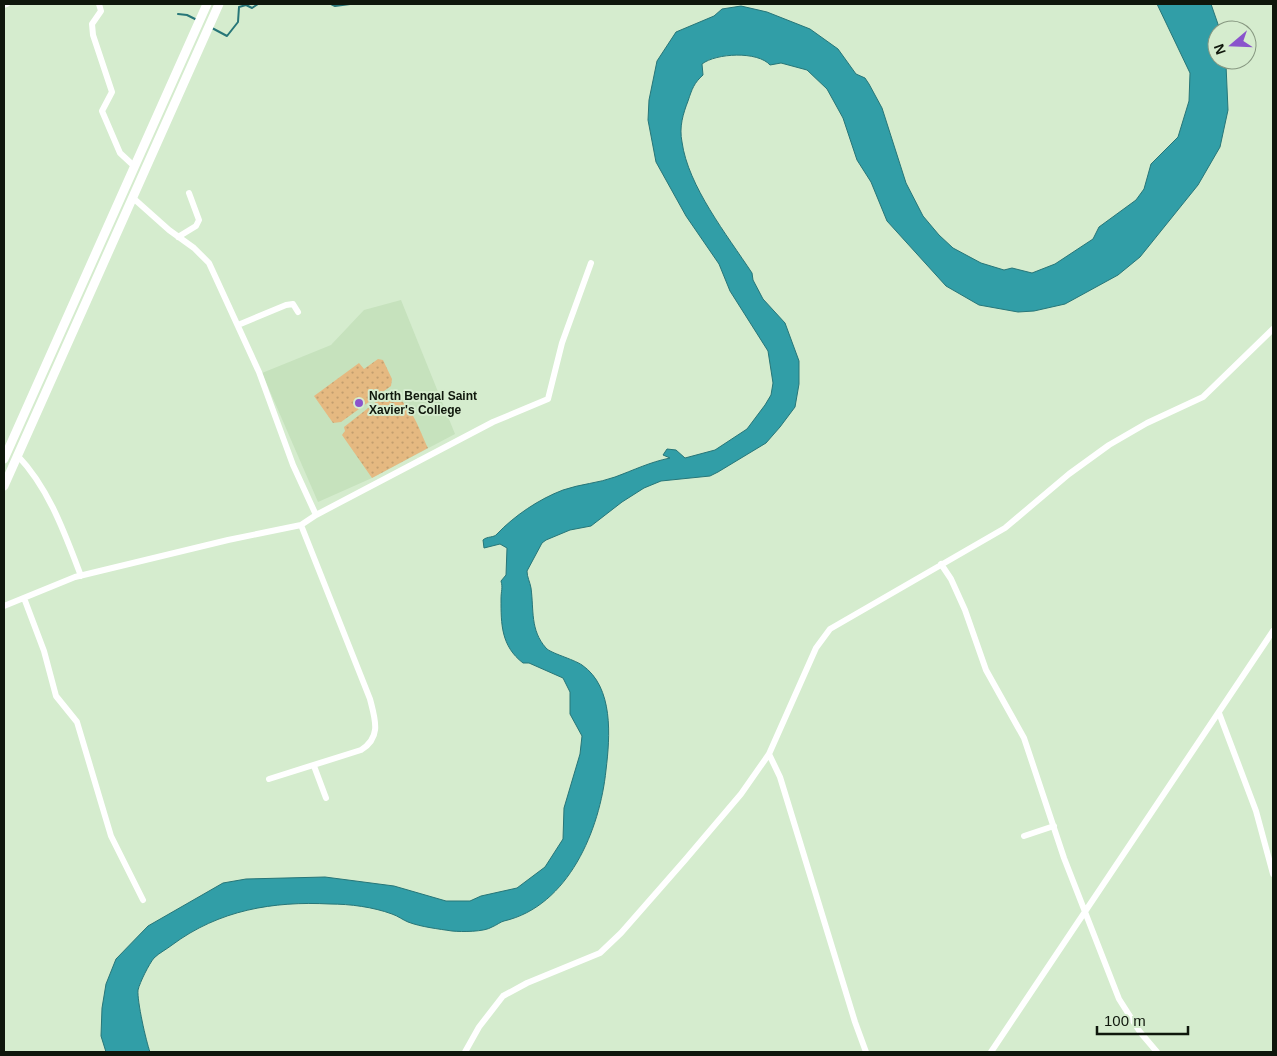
<svg xmlns="http://www.w3.org/2000/svg" width="1277" height="1056" viewBox="0 0 1277 1056" font-family="Helvetica,sans-serif">
	<style>
		.built { fill: #c6e2bd }
		.grass { fill: url(#grass-dots) }
		.water { fill: #319ea7; stroke: #277678 }
		.lines { fill: none; stroke-linecap: round; stroke-linejoin: round }
		.stream { stroke: #277678; stroke-width: 2 }
		.minor { stroke: #fff; stroke-width: 6 }
		.highway { stroke: #fff; stroke-width: 9 }
		.poi-dot { fill: #8a54cc; stroke: #d5ecce; stroke-width: 2 }
		.labels { text-anchor: middle; stroke-width: 4; stroke-linejoin: round; paint-order: stroke }
		.poi-label { font-size: 12px; font-weight: bold; fill: #0f170c; stroke: #d5ecce; text-anchor: start }
	</style>
	<defs>
		<pattern id="grass-dots" width="8" height="8" patternUnits="userSpaceOnUse" patternTransform="scale(1.25)"><rect width="8" height="8" fill="#e5b981"/><path d="M2 2h.1M6 6h.1" fill="none" stroke="#c39e6e" stroke-width="1.8" stroke-linecap="round"/></pattern>
	</defs>
	<rect width="100%" height="100%" fill="#d5ecce"/>
	<!-- built -->
	<path class="built" d="M 401,300 L 455,434 L 372,478 L 318,502 L 262,373 L 331,345 L 364,310 Z"/>
	<!-- grass -->
	<path class="grass" d="M 378,359 L 383,360 L 392,379 L 391,386 L 341,422 L 333,423 L 314,396 L 359,363 L 364,369 Z
		M 386,394 C 410,396 419,430 428,448 L 372,478 L 342,435 L 345,431 L 344,427 Z"/>
	<!-- water -->
	<path class="water" d="M 1157,4 L 1211,4 L 1220,30 L 1217,30 L 1217,60 L 1226,60 L 1226,65 L 1228,110 L 1220,147 L 1198,185 L 1140,257 L 1118,275 L 1065,304 L 1034,311 L 1018,312 L 979,305 L 946,286 L 887,221 L 871,182 L 857,160 L 843,118 L 827,89 L 807,70 L 781,63 L 770,65 C 758,51 716,53 702,64 L 703,75 C 694,83 692,89 688,101 C 683,114 679,127 682,142 C 688,186 727,235 752,273 L 753,280 L 763,299 L 785,323 L 799,361 L 799,384 L 795,407 L 780,427 L 766,443 L 718,472 L 710,476 L 661,481 L 644,488 L 622,502 L 591,526 L 570,530 L 546,540 L 542,543 L 527,571 C 527,577 530,582 531,588 C 534,610 530,630 546,648 C 550,653 573,659 582,665 C 614,687 610,737 606,770 C 600,829 569,906 504,921 C 500,922 497,925 492,927 C 484,932 462,932 452,931 C 439,929 421,927 408,922 C 403,920 398,916 392,914 C 373,907 350,904 330,904 C 273,901 219,910 172,945 C 167,949 159,953 154,958 C 149,964 140,982 138,990 C 137,1001 146,1041 150,1052 L 106,1052 L 101,1036 L 102,1008 L 106,984 L 116,959 L 148,926 L 223,883 L 246,879 L 325,877 L 394,886 L 446,901 L 470,901 L 481,896 L 517,888 L 545,867 L 563,839 L 564,808 L 580,754 L 582,736 L 570,714 L 570,692 L 563,678 L 529,663 L 523,663 C 501,646 501,624 501,599 C 501,591 503,588 501,581 L 506,575 L 507,548 L 500,544 L 484,548 L 483,540 C 487,536 494,538 497,534 C 514,516 539,499 563,490 C 580,484 599,483 615,477 C 634,470 650,462 670,458 L 663,455 L 667,449 L 676,450 L 685,458 L 715,450 L 747,429 L 765,405 L 771,395 L 773,383 L 768,351 L 730,291 L 719,264 L 686,216 L 656,162 L 648,120 L 649,100 L 657,61 L 676,32 L 714,16 L 722,9 L 741,6 L 767,12 L 810,29 L 838,49 L 856,74 L 865,78 L 869,84 L 882,108 L 906,183 L 923,216 L 939,235 L 953,248 L 981,263 L 1004,270 L 1012,268 L 1032,273 L 1055,264 L 1093,239 L 1099,227 L 1136,200 L 1144,189 L 1151,164 L 1178,137 L 1189,101 L 1190,73 Z"/>
	<g class="lines">
		<!-- stream -->
		<path class="stream" d="M 331,4 L 335,6 L 350,4
			M 178,14 L 187,15 L 197,20
			M 212,28 L 227,36 L 238,22 L 239,7 L 246,5 L 252,8 L 258,4"/>
		<!-- minor -->
		<path class="minor" d="M 99,4 L 101,11 L 92,24 L 93,35 L 112,92 L 102,111 L 120,153 L 134,166
			M 4,5 L 7,4
			M 178,237 L 196,226 L 199,220 L 189,193
			M 238,325 L 286,305 L 293,304 L 298,312
			M 17,455 C 49,488 65,534 81,576
			M 316,515 L 493,422 L 548,399 L 562,343 L 591,263
			M 941,564 L 951,579 L 965,610 L 986,670 L 1024,738 L 1064,858 L 1119,999 L 1140,1032 L 1157,1052
			M 24,598 L 44,651 L 56,696 L 77,722 L 111,836 L 143,900
			M 4,606 L 75,577 L 228,540 L 301,525 L 316,515 L 293,465 L 259,372 L 209,263 L 194,248 L 169,230 L 132,197
			M 1219,713 L 1256,811 L 1273,874
			M 769,754 L 780,777 L 855,1022 L 866,1052
			M 314,766 L 326,798
			M 269,779 L 361,750 C 382,737 375,719 370,699 L 301,525
			M 1024,836 L 1054,826
			M 465,1052 L 479,1027 L 503,996 L 527,983 L 600,953 L 621,933 L 685,860 L 741,794 L 769,754 L 816,648 L 830,629 L 1005,528 L 1069,474 L 1109,445 L 1147,423 L 1203,397 L 1273,329
			M 991,1052 L 1273,631"/>
		<!-- highway -->
		<path class="highway" d="M 4,459 L 207,4
			M 4,486 L 219,4"/>
	</g>
	<!-- markers -->
	<circle class="poi-dot" cx="359" cy="403" r="5"/>
	<g class="labels">
		<!-- poi labels -->
		<g class="poi-label">
			<text x="369" y="400">North Bengal Saint<tspan x="369" dy="14">Xavier's College</tspan></text>
		</g>
	</g>
	<!-- border -->
	<rect width="1277" height="1056" fill="none" stroke="#0f170c" stroke-width="10"/>
	<!-- north arrow -->
	<g transform="translate(1232 45) rotate(251)"><circle r="24" fill="#d5ecce" stroke="#869780"/>
	<path d="M0-4L9 19L0 12L-9 19Z" fill="#8a54cc"/>
	<text y="-8" font-size="14" font-weight="bold" text-anchor="middle" fill="#0f170c">N</text>
	</g>
	<!-- scale -->
	<path d="M1097 1026v8h91v-8" fill="none" stroke="#0f170c" stroke-width="2.5"/>
	<text x="1104" y="1026" font-size="15" fill="#0f170c" stroke="#d5ecce" stroke-width="4" paint-order="stroke">100 m</text>
</svg>
